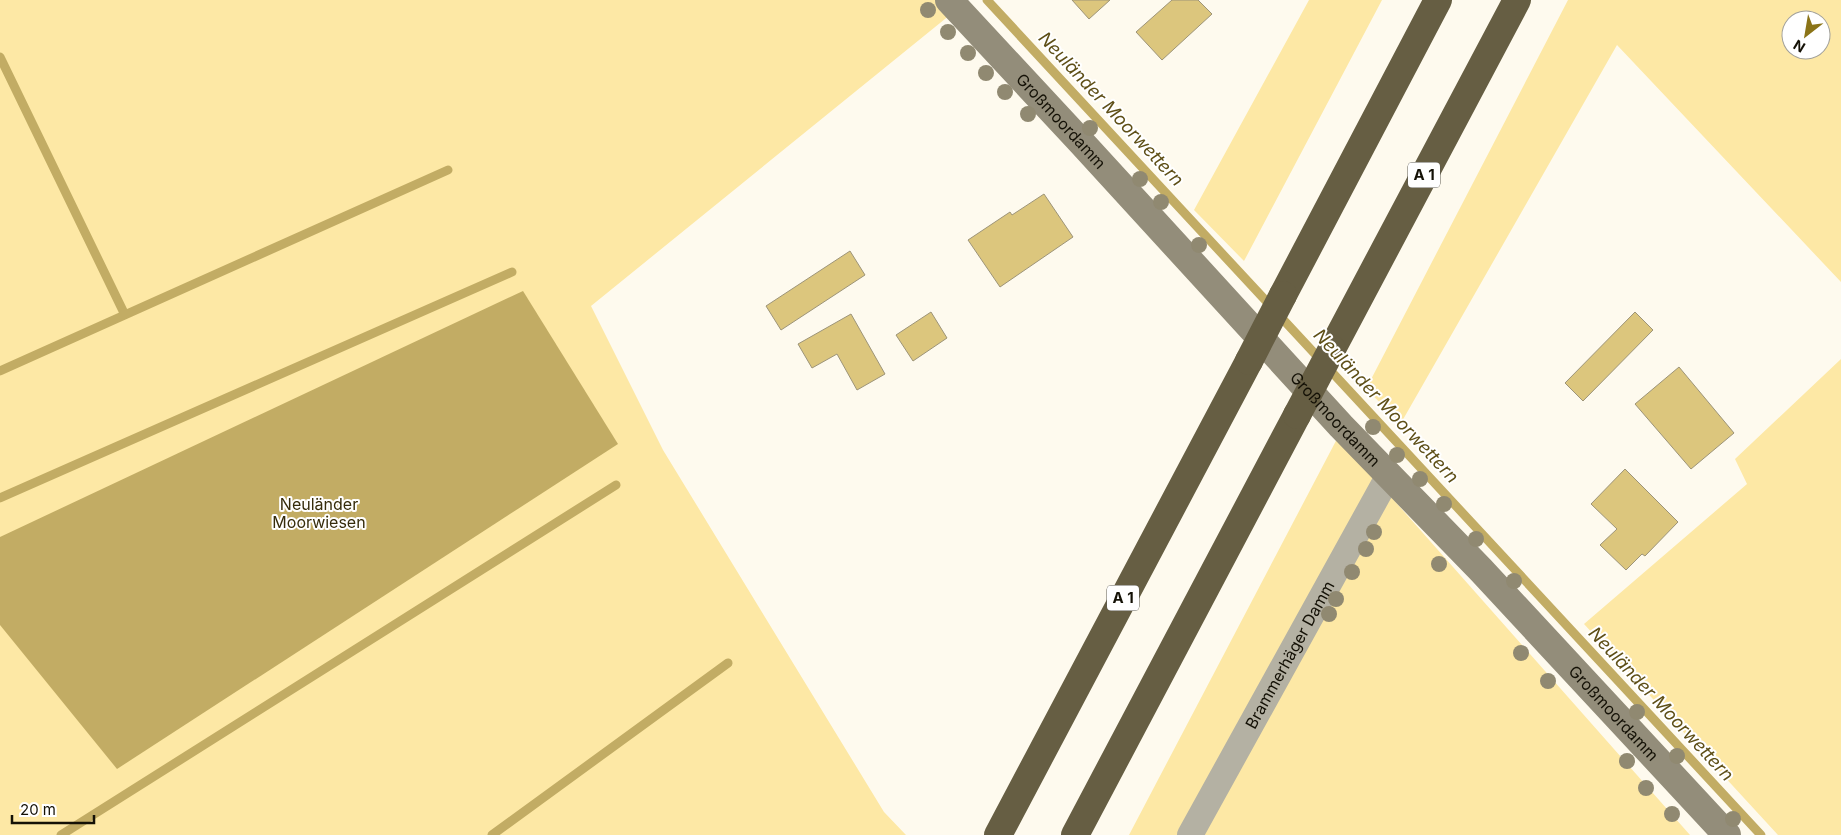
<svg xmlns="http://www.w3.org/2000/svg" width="1841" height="835" viewBox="0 0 1841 835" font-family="Inter,sans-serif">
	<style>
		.green { fill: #fde8a5; fill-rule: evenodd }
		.water { fill: #c2ac64 }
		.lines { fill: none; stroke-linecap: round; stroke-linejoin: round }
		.stream { stroke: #c2ac64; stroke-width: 9 }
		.building { fill: #dcc67d; stroke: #9d9478 }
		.street { stroke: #b4b1a3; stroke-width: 26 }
		.secondary { stroke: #938d7a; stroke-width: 28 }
		.highway { stroke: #665e43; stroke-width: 28 }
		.highway-bridge { stroke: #665e43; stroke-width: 28 }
		.tree { fill: #908971 }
		.labels { text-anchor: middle; stroke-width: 4; stroke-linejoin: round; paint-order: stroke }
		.shield { fill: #fff; stroke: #5a5851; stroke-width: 1 }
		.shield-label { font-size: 15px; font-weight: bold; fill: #141106 }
		.street-label { font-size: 16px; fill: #141106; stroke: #fff }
		.park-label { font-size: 16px; fill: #362c0b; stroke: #fff }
		.water-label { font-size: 18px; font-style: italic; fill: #5e4f17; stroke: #fff }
	</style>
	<rect width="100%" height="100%" fill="#fefaee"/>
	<!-- green -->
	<path class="green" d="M 0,0 L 955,0 L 961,6 L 591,306 L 663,450 L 884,812 L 906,835 L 0,835 Z
		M 1309,0 L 1382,0 L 1244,261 L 1194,210 Z
		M 1568,0 L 1841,0 L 1841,282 L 1617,45 L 1401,423 L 1366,389 ZM 1791,20 L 1821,20 L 1821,50 L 1791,50 Z
		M 1841,359 L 1841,835 L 1778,835 L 1584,624 L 1747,484 L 1735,459 Z
		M 1338,437 L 1690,835 L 1129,835 Z"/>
	<!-- water -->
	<path class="water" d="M 523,291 L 618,444 L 117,769 L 0,625 L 0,537 Z"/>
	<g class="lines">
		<!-- stream -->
		<path class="stream" d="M 987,0 L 1761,835
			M 0,57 L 125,315
			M 0,371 L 448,170
			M 0,498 L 512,272
			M 61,835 L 616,485
			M 492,835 L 728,663"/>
	</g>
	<!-- building -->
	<path class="building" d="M 1072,0 L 1110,0 L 1089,19 Z
		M 1172,0 L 1198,0 L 1212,14 L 1162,60 L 1136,32 Z
		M 1044,194 L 1073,237 L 1000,287 L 968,240 L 1010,212 L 1012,215 Z
		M 850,251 L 865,275 L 781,330 L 766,306 Z
		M 931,312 L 947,338 L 913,361 L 896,335 Z
		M 1635,312 L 1653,330 L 1583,401 L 1565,383 Z
		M 851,314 L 885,374 L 857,390 L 837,354 L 812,368 L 798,344 Z
		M 1679,367 L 1734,433 L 1691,469 L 1635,404 Z
		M 1625,469 L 1678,522 L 1645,556 L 1642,554 L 1626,570 L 1600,545 L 1617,529 L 1591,504 Z"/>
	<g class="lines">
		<!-- street -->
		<path class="street" id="s1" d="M 1190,835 L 1389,475"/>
		<!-- secondary -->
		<path class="secondary" id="s2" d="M 949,0 L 1081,142 L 1341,426 L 1481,570 L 1727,835"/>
		<!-- highway -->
		<path class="highway" d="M 1283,295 L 1438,0
			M 1332,349 L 1517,0
			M 998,835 L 1249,361
			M 1075,835 L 1297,415"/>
		<!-- highway-bridge -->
		<path class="highway-bridge" d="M 1249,361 L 1283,295
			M 1297,415 L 1332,349"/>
	</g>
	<!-- trees -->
	<g class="tree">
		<circle cx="928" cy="10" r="8"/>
		<circle cx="948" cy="32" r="8"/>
		<circle cx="968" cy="53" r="8"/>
		<circle cx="986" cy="73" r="8"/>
		<circle cx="1005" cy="92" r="8"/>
		<circle cx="1028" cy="114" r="8"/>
		<circle cx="1090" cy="128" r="8"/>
		<circle cx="1140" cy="179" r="8"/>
		<circle cx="1161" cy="202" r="8"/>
		<circle cx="1199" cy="245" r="8"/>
		<circle cx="1373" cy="427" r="8"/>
		<circle cx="1397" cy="455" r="8"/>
		<circle cx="1420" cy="479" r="8"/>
		<circle cx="1444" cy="504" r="8"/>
		<circle cx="1374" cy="532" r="8"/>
		<circle cx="1476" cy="539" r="8"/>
		<circle cx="1366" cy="549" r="8"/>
		<circle cx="1439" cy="564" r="8"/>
		<circle cx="1352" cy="572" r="8"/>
		<circle cx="1514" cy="581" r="8"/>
		<circle cx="1336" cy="599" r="8"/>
		<circle cx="1329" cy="614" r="8"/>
		<circle cx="1521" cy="653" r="8"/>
		<circle cx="1548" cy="681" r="8"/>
		<circle cx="1637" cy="712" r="8"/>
		<circle cx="1677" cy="756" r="8"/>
		<circle cx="1627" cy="761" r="8"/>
		<circle cx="1646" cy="788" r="8"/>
		<circle cx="1672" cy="814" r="8"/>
		<circle cx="1733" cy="819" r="8"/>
	</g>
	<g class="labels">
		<!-- shield labels -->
		<g class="shield">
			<rect x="1408" y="162.5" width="32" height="25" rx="4"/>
			<rect x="1107" y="585.5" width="32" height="25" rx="4"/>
		</g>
		<g class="shield-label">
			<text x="1424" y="180">A 1</text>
			<text x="1123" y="603">A 1</text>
		</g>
		<!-- street labels -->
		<g class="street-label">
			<text dy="6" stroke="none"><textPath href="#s2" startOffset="165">Großmoordamm</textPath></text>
			<text dy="6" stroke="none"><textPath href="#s2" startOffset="570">Großmoordamm</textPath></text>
			<text dy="6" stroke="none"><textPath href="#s1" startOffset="206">Brammerhäger Damm</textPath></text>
			<text dy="6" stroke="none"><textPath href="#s2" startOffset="975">Großmoordamm</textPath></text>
		</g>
		<!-- park labels -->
		<g class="park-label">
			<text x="319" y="510">Neuländer<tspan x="319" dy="18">Moorwiesen</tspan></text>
		</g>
		<!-- water labels -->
		<g class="water-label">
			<text transform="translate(1111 109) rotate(47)" y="6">Neuländer Moorwettern</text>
			<text transform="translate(1386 406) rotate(47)" y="6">Neuländer Moorwettern</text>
			<text transform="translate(1661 704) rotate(47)" y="6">Neuländer Moorwettern</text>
		</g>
	</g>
	<!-- north arrow -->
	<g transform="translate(1806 35) rotate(211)"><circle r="24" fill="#ffffff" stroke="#a1a09b"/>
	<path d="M0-4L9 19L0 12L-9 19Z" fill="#8b7417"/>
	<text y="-8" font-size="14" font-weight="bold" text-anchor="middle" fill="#141106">N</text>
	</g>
	<!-- scale -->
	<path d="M12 815v8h82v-8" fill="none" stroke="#141106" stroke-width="2.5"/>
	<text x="20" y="815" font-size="15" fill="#141106" stroke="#ffffff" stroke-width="4" paint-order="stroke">20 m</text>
</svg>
